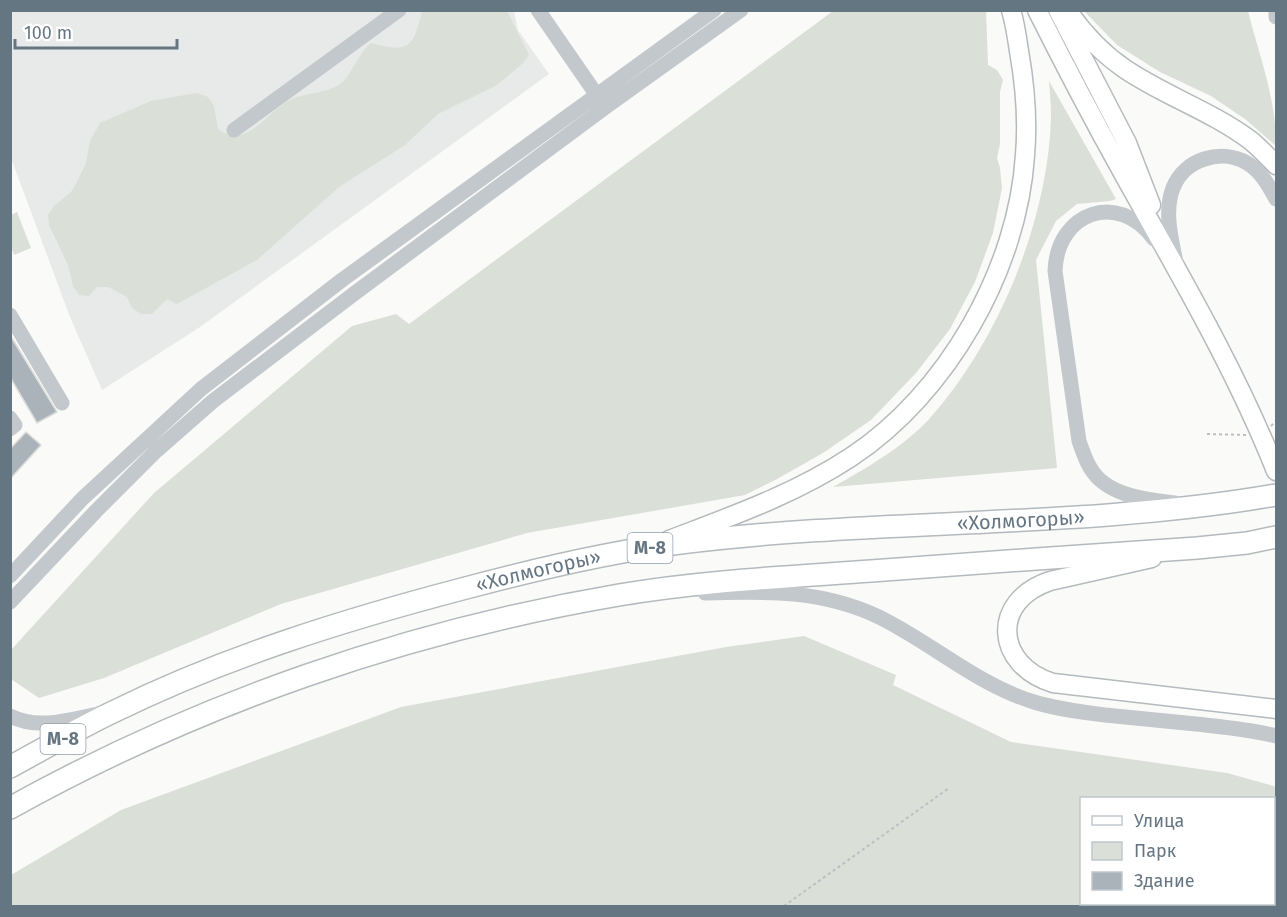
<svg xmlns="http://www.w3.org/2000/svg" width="1287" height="917" viewBox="0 0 1287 917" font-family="'Fira Sans',sans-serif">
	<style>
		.built { fill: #e8e9e9 }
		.green { fill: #dadfd7; fill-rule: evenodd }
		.building { fill: #aab3b9; stroke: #dcdcda; stroke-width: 1.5 }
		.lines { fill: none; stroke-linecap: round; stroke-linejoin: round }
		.major-casing { stroke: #b5babe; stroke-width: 21 }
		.highway-casing { stroke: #b4b9bd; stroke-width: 24 }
		.path { stroke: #bbbfc2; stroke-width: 2; stroke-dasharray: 3 3; stroke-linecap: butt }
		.minor { stroke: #c3c8cc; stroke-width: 15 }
		.major { stroke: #fff; stroke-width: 18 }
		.highway { stroke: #fff; stroke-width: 21 }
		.labels { text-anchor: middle; stroke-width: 6; stroke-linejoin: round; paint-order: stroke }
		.shield { fill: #fff; stroke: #939fa8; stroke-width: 1.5 }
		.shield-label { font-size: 18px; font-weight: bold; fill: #657683 }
		.street-label { font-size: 20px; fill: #657683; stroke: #fff }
	</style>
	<rect width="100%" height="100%" fill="#fafaf8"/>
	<!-- built -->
	<path class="built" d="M 11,11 L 514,11 L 518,30 L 549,74 L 200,327 L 102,390 L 70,317 L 11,158 Z"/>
	<!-- green -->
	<path class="green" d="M 422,11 L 507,11 L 529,55 L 523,63 L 497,85 L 438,114 L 405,145 L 339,187 L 257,260 L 177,304 L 167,299 L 152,314 L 141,314 L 132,308 L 127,297 L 108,287 L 97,287 L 89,296 L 79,295 L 73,286 L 68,265 L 49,225 L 48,215 L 54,206 L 71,192 L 77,182 L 86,163 L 90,141 L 100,123 L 151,101 L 197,93 L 208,97 L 214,106 L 218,129 C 248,151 267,110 292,99 C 306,93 324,93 337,86 C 351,79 357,54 371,43 C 409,53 413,49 422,11 Z
		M 833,11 L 986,11 L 988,65 L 997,70 L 1003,80 L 1000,92 L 1000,144 L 997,158 L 1000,168 L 1002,188 L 993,233 L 975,282 L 950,329 L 916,373 L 871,420 L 823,453 L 777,479 L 745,495 L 527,533 L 281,604 L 104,678 L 39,698 L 11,679 L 11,650 L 154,493 L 352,326 L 396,314 L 409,324 Z
		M 1084,11 L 1248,11 C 1259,55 1277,101 1276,146 L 1245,119 L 1211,96 L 1160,72 L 1117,45 Z
		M 1049,81 L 1116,199 L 1110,201 L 1077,204 L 1056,221 L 1036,260 L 1057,468 L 833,487 C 865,469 905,446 930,418 C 998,342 1048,221 1051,118 C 1051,106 1050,93 1049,81 Z
		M 17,212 L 31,248 L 14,255 L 11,246 L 11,215 Z
		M 804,636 L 896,675 L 893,685 L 1011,742 L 1227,773 L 1274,786 L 1276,788 L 1276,906 L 11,906 L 11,875 L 121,810 L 401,707 L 726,647 ZM 1082,798 L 1274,798 L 1274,904 L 1082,904 Z"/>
	<!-- building -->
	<path class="building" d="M 10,335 L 57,412 L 37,423 L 10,377 Z
		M 26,432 L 41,445 L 10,479 L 10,449 Z"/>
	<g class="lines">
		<!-- major casing -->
		<g class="major-casing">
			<path id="major" d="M 1037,10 C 1065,66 1094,121 1124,175 C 1178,272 1235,368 1276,471
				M 1058,10 L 1127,143 L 1151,205
				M 1070,14 C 1085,35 1103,54 1125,69 C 1165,96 1211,111 1250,140 C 1259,147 1268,157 1276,165
				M 669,540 C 732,516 795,494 851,457 C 947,394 1018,269 1025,155 C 1028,120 1025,85 1019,51 C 1017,37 1015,23 1011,10
				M 1152,558 L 1050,581 C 990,601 995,665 1053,683 L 1276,709"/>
		</g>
		<!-- highway casing -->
		<g class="highway-casing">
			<g id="highway">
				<path id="s1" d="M 10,767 C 45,748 79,728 115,711 C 225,657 344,620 462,589 C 533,570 607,552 680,543 C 879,518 1079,529 1276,495"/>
				<path d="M 10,808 C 199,703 407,631 619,595 C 702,581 787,577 871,571 C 980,563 1088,555 1197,548 L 1247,543 L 1276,537"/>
			</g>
		</g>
		<!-- path -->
		<path class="path" d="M 10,196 L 10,204
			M 1271,426 L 1276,421
			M 1207,434 L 1246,435
			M 784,906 L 949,788"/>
		<!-- minor -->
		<path class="minor" d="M 538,10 L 596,94
			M 1276,10 L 1276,17
			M 234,130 L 399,10
			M 1154,239 C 1118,190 1057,212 1055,271 L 1079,441 C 1083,452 1086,463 1093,472 C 1110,496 1148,500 1175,503
			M 1176,262 C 1171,238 1164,211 1173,188 C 1184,159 1221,148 1247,163 C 1261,171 1269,186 1276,199
			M 10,315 L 62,403
			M 10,418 L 15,425 L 10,429
			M 10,576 L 82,499 L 201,389 L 342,280 L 714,10
			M 705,593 C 765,591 823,590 879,617 C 932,643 976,684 1034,702 C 1057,709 1081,712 1105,715 C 1135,718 1165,721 1196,724 C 1223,727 1250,729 1276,736
			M 10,602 L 96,511 L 156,451 L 213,401 L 355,293 L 607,106 L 741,10
			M 10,716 C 38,730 69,720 98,714"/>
		<!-- major -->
		<use href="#major" class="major"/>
		<!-- highway -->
		<use href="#highway" class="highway"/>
	</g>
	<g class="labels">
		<!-- shield labels -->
		<g class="shield">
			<rect x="627.5" y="533" width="45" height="30" rx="4.5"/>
			<rect x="40.5" y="724" width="45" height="30" rx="4.5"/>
		</g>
		<g class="shield-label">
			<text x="650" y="554">М-8</text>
			<text x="63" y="745">М-8</text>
		</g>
		<!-- street labels -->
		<g class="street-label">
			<text dy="7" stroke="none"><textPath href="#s1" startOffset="1052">«Холмогоры»</textPath></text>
			<text dy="7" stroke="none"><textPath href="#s1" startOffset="566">«Холмогоры»</textPath></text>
		</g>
	</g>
	<!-- border -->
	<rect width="1287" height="917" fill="none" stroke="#657683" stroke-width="24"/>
	<!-- legend -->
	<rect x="1080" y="797" width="195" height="108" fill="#ffffff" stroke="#c1c8cd" stroke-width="1.5"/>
	<rect x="1092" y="816" width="30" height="9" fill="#ffffff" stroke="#c1c8cd" stroke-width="1.5"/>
	<text x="1134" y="827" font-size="18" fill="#657683">Улица</text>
	<rect x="1092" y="842" width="30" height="18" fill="#dadfd7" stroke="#c1c8cd" stroke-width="1.5"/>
	<text x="1134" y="857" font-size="18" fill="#657683">Парк</text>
	<rect x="1092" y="872" width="30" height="18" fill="#aab3b9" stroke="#c1c8cd" stroke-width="1.5"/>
	<text x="1134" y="887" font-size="18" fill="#657683">Здание</text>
	<!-- scale -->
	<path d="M15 39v9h162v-9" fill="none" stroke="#657683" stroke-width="3"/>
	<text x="24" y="39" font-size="18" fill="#657683" stroke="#ffffff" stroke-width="4.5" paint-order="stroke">100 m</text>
</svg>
